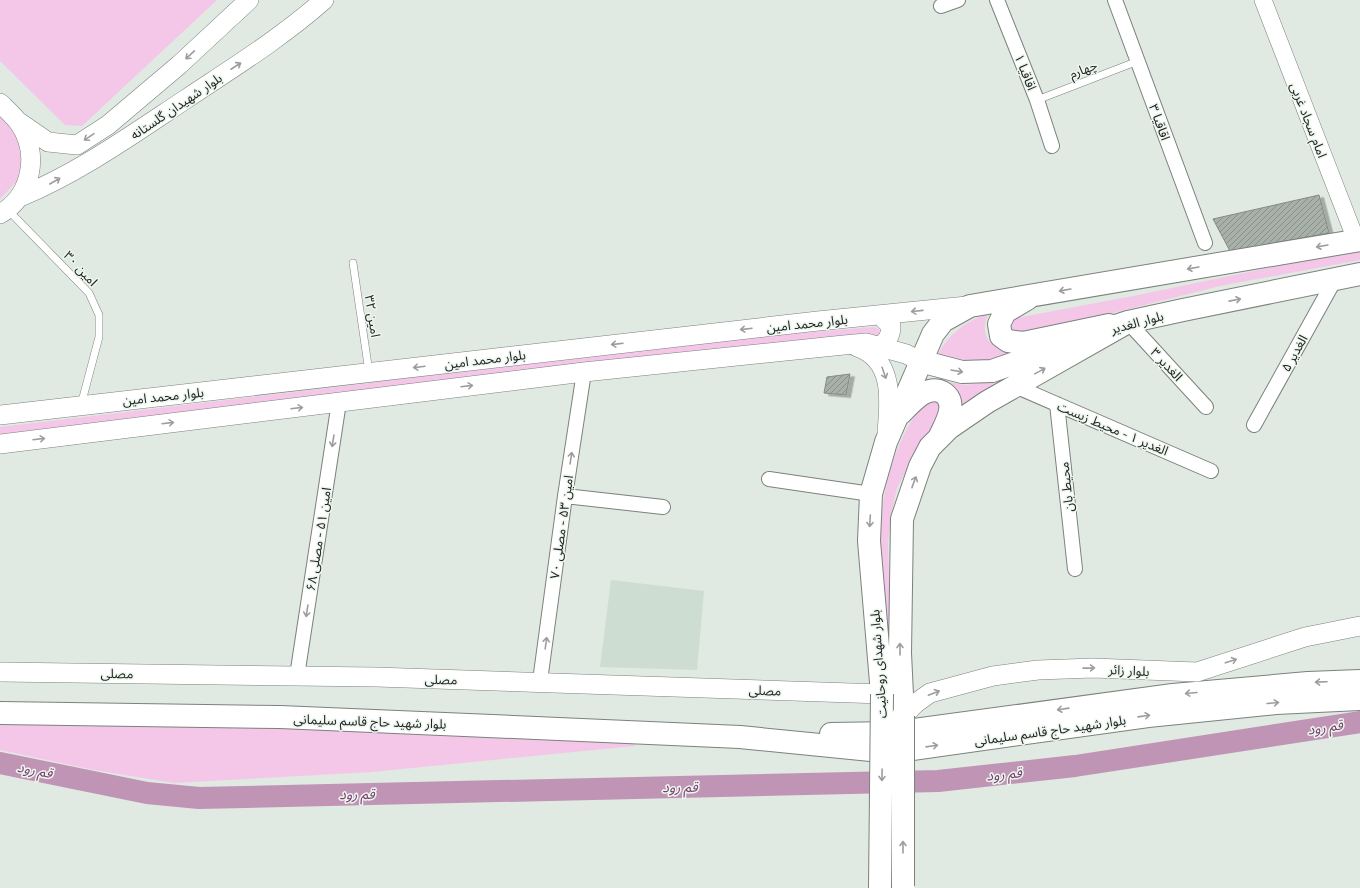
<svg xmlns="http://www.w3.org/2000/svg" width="1360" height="888" viewBox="0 0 1360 888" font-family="Spectral,'Noto Sans Arabic',serif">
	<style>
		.built { fill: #ceddd1 }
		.green { fill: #f4c7e9 }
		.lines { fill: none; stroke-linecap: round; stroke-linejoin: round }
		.river { stroke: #c094b5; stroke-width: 22 }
		.building { fill: url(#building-hatch); stroke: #838b85; filter: url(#shadow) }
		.service-casing { stroke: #7b827c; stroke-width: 8 }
		.minor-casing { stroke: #7b827c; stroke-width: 16 }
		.tertiary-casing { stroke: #7b827c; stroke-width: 18 }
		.secondary-casing { stroke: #7b827c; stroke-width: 20 }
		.primary-casing { stroke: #7b827c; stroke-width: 24 }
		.service { stroke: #fff; stroke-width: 7 }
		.minor { stroke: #fff; stroke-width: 14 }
		.tertiary { stroke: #fff; stroke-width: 17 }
		.secondary { stroke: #fff; stroke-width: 19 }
		.primary { stroke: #fff; stroke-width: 22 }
		.primary-bridge-casing { stroke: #7b827c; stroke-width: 24; stroke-linecap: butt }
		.primary-bridge { stroke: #fff; stroke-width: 22 }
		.oneway { stroke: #9c9d9c }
		.labels { text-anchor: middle; stroke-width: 3; stroke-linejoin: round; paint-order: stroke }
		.street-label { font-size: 13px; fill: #222522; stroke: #edf6ef }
		.water-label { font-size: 14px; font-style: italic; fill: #773e6b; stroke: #edf6ef }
	</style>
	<defs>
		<pattern id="building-hatch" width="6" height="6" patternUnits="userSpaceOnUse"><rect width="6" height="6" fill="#a8b0aa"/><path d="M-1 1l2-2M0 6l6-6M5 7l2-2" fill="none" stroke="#888f8a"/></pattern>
		<filter id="shadow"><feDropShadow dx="4.5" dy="2.5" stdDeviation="0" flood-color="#0004"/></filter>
	</defs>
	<rect width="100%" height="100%" fill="#e0e9e2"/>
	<!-- built -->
	<path class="built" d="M 611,580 L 704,591 L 697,670 L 600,667 Z"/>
	<!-- green -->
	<path class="green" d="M 0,0 L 217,0 L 82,126 L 65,125 L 0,61 Z
		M 0,115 L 12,127 L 20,144 L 22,161 L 18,180 L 0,199 Z
		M 1360,252 L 1360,260 L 1220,286 L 1026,335 L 1010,335 L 1007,322 L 1011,319 L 1133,296 L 1316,258 Z
		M 989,313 C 982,324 983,340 996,347 C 1002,350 1009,350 1016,351 C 984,369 970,364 937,357 C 947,334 967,321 989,313 Z
		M 874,327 L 879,329 L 880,333 L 878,337 L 0,436 L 0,427 L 763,336 Z
		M 926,378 L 965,385 L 1011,379 L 958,410 L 919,394 Z
		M 927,398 L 940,401 L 939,419 L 917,450 L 897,488 L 891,514 L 888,543 L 891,649 L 883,647 C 878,558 869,473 927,398 Z
		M 0,717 L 634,735 L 635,746 L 372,772 L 174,783 L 94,770 L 0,750 Z"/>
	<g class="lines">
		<!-- river -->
		<path class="river" d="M 0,763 L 147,793 L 199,798 L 938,781 L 1075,766 L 1360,722"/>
	</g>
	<!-- building -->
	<path class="building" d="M 1319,195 L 1329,233 L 1230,251 L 1213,219 Z
		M 850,374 L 846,395 L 824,393 L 827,377 Z"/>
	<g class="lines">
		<!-- service casing -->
		<g class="service-casing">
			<path id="service" d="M 1037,100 L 1138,61
				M 8,210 L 89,293 L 99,315 L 99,337 L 81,405
				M 353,263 L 369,372"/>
		</g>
		<!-- minor casing -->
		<g class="minor-casing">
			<path id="minor" d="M 997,0 L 1037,100 L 1052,146
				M 1115,0 L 1205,243
				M 941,6 L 958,0
				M 1128,322 L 1206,407
				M 1015,386 L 1211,471
				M 1057,404 L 1075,569
				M 1254,425 L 1334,281
				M 769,479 L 871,494
				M 565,496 L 663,507
				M 297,676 L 339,402
				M 540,681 L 565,496 L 584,372"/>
		</g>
		<!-- tertiary casing -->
		<g class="tertiary-casing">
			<path id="tertiary" d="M 1263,0 L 1356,240"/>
		</g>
		<!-- secondary casing -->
		<g class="secondary-casing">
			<path id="secondary" d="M 0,103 C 6,109 14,116 19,123 C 40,153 32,196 0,214
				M 19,122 L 48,142 L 77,145 L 108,125 L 179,65 L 249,0
				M 20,197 C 80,172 133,134 186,99 C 234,67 281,38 324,0
				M 857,347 C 894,359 890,400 887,432
				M 879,347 C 887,342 891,336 891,326 L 880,315
				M 0,415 L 818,321 L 967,306
				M 0,444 L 584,372 L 844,345 L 866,343 L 906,354 L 920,361
				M 0,672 L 376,677 L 882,694
				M 903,716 L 916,703 L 930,693 L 993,676 L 1038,670 L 1093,668 L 1197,672 L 1305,637 L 1360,626"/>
		</g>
		<!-- primary casing -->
		<g class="primary-casing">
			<path id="primary" d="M 1027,299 L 1005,312 L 999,324 L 1001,336 L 1008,341 L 1023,343 L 1109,325
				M 1116,326 L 1128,322 L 1183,310 L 1360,274
				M 920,361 L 962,372 L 992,371 L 1061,347
				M 901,413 C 907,407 914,399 922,394 C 928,391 936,389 942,392 C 959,402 946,423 940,436
				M 882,694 L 869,541 L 871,494 L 886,442 L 933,334 L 943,321 L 970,306 L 1360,240
				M 0,713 L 280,717 L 536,728 L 740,737 L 891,752 L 1148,716 L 1276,703 L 1360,699
				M 903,716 L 900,653 L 902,519 L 920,466 L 930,447 L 949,428 L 987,402 L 1128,322
				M 831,734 L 892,733 L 1173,695 L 1308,683 L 1360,681"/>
		</g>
		<!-- service -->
		<use href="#service" class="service"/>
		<!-- minor -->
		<use href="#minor" class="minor"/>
		<!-- tertiary -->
		<use href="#tertiary" class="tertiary"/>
		<!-- secondary -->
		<use href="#secondary" class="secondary"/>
		<!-- primary -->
		<use href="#primary" class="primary"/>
		<!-- primary-bridge casing -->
		<g class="primary-bridge-casing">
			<path id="primary-bridge" d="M 903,716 L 903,886
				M 880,888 L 882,694"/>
		</g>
		<!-- primary-bridge -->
		<use href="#primary-bridge" class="primary-bridge"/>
	</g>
	<!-- one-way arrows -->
	<defs><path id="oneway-shaft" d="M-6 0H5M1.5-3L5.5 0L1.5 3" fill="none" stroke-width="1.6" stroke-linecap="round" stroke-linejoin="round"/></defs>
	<g class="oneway">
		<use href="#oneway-shaft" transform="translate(190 55) rotate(137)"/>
		<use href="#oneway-shaft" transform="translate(236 66) rotate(-33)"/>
		<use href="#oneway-shaft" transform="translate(89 137) rotate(146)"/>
		<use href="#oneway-shaft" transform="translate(55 181) rotate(-30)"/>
		<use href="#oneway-shaft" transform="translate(1322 246) rotate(170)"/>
		<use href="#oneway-shaft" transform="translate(1193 268) rotate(170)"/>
		<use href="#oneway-shaft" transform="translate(1065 290) rotate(170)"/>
		<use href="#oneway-shaft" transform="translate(1235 300) rotate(-11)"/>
		<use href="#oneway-shaft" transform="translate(917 311) rotate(174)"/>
		<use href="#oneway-shaft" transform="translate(746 329) rotate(173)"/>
		<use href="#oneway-shaft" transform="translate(617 344) rotate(173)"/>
		<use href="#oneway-shaft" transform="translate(419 367) rotate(173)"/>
		<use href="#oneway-shaft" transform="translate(957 371) rotate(10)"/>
		<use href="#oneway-shaft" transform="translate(1040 371) rotate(-29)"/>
		<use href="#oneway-shaft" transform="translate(884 373) rotate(71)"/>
		<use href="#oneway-shaft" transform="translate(467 386) rotate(-7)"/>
		<use href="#oneway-shaft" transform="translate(297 408) rotate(-7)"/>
		<use href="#oneway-shaft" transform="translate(168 423) rotate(-7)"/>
		<use href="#oneway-shaft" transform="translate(39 439) rotate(-7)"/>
		<use href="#oneway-shaft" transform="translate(333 441) rotate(99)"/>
		<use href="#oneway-shaft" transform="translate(571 458) rotate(-81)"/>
		<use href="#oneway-shaft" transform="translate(914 482) rotate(-70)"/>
		<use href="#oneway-shaft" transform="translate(870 521) rotate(93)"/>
		<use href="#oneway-shaft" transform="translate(307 611) rotate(99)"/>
		<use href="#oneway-shaft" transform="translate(546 643) rotate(-82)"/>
		<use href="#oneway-shaft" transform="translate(900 649) rotate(-91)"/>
		<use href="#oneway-shaft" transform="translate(1231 661) rotate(-18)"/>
		<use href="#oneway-shaft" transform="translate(1089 668) rotate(-1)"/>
		<use href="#oneway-shaft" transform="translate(1321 682) rotate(178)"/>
		<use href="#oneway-shaft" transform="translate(934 693) rotate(-21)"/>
		<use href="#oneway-shaft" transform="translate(1191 693) rotate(175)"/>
		<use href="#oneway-shaft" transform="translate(1273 703) rotate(-5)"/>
		<use href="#oneway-shaft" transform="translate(1063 709) rotate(172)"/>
		<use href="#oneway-shaft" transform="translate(1144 716) rotate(-8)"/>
		<use href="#oneway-shaft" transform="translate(932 746) rotate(-8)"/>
		<use href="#oneway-shaft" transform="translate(882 775) rotate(91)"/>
		<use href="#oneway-shaft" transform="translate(903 847) rotate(-90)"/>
	</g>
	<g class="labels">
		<!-- street labels -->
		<g class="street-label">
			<text transform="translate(1083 69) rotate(-21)" y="5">چهارم</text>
			<text transform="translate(1026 72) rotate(68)" y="5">اقاقیا ۱</text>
			<text transform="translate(176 106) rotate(-34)" y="5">بلوار شهیدان گلستانه</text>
			<text transform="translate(1309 120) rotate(69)" y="5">امام سجاد غربی</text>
			<text transform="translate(1160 122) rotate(70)" y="5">اقاقیا ۳</text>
			<text transform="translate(81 268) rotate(47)" y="5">امین ۳۰</text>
			<text transform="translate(373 316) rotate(81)" y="5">امین ۳۲</text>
			<text transform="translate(1137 322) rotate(-15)" y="5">بلوار الغدیر</text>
			<text transform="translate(807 323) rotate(-6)" y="5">بلوار محمد امین</text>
			<text transform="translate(1294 353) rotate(-61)" y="5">الغدیر ۵</text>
			<text transform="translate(485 359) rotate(-7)" y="5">بلوار محمد امین</text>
			<text transform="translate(1167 364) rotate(47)" y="5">الغدیر ۳</text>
			<text transform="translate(163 396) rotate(-6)" y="5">بلوار محمد امین</text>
			<text transform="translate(1113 428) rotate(23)" y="5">الغدیر ۱ - محیط زیست</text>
			<text transform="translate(1066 487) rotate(-96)" y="5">محیط بان</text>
			<text transform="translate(561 527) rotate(-82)" y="5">امین ۵۳ - مصلی ۷۰</text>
			<text transform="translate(318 539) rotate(-81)" y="5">امین ۵۱ - مصلی ۶۸</text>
			<text transform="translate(878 664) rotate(-94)" y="5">بلوار شهدای روحانیت</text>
			<text transform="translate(1129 670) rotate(3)" y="5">بلوار زائر</text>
			<text transform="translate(117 673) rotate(1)" y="5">مصلی</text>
			<text transform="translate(441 679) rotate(1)" y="5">مصلی</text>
			<text transform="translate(765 690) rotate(2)" y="5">مصلی</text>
			<text transform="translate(370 721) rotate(2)" y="5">بلوار شهید حاج قاسم سلیمانی</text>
			<text transform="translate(1050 730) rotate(-8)" y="5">بلوار شهید حاج قاسم سلیمانی</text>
		</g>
		<!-- water labels -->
		<g class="water-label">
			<text transform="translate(1325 727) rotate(-9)" y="5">قم رود</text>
			<text transform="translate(35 770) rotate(11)" y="5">قم رود</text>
			<text transform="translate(1004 774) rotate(-6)" y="5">قم رود</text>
			<text transform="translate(680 787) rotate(-1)" y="5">قم رود</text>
			<text transform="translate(357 794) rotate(-1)" y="5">قم رود</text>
		</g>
	</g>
</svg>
